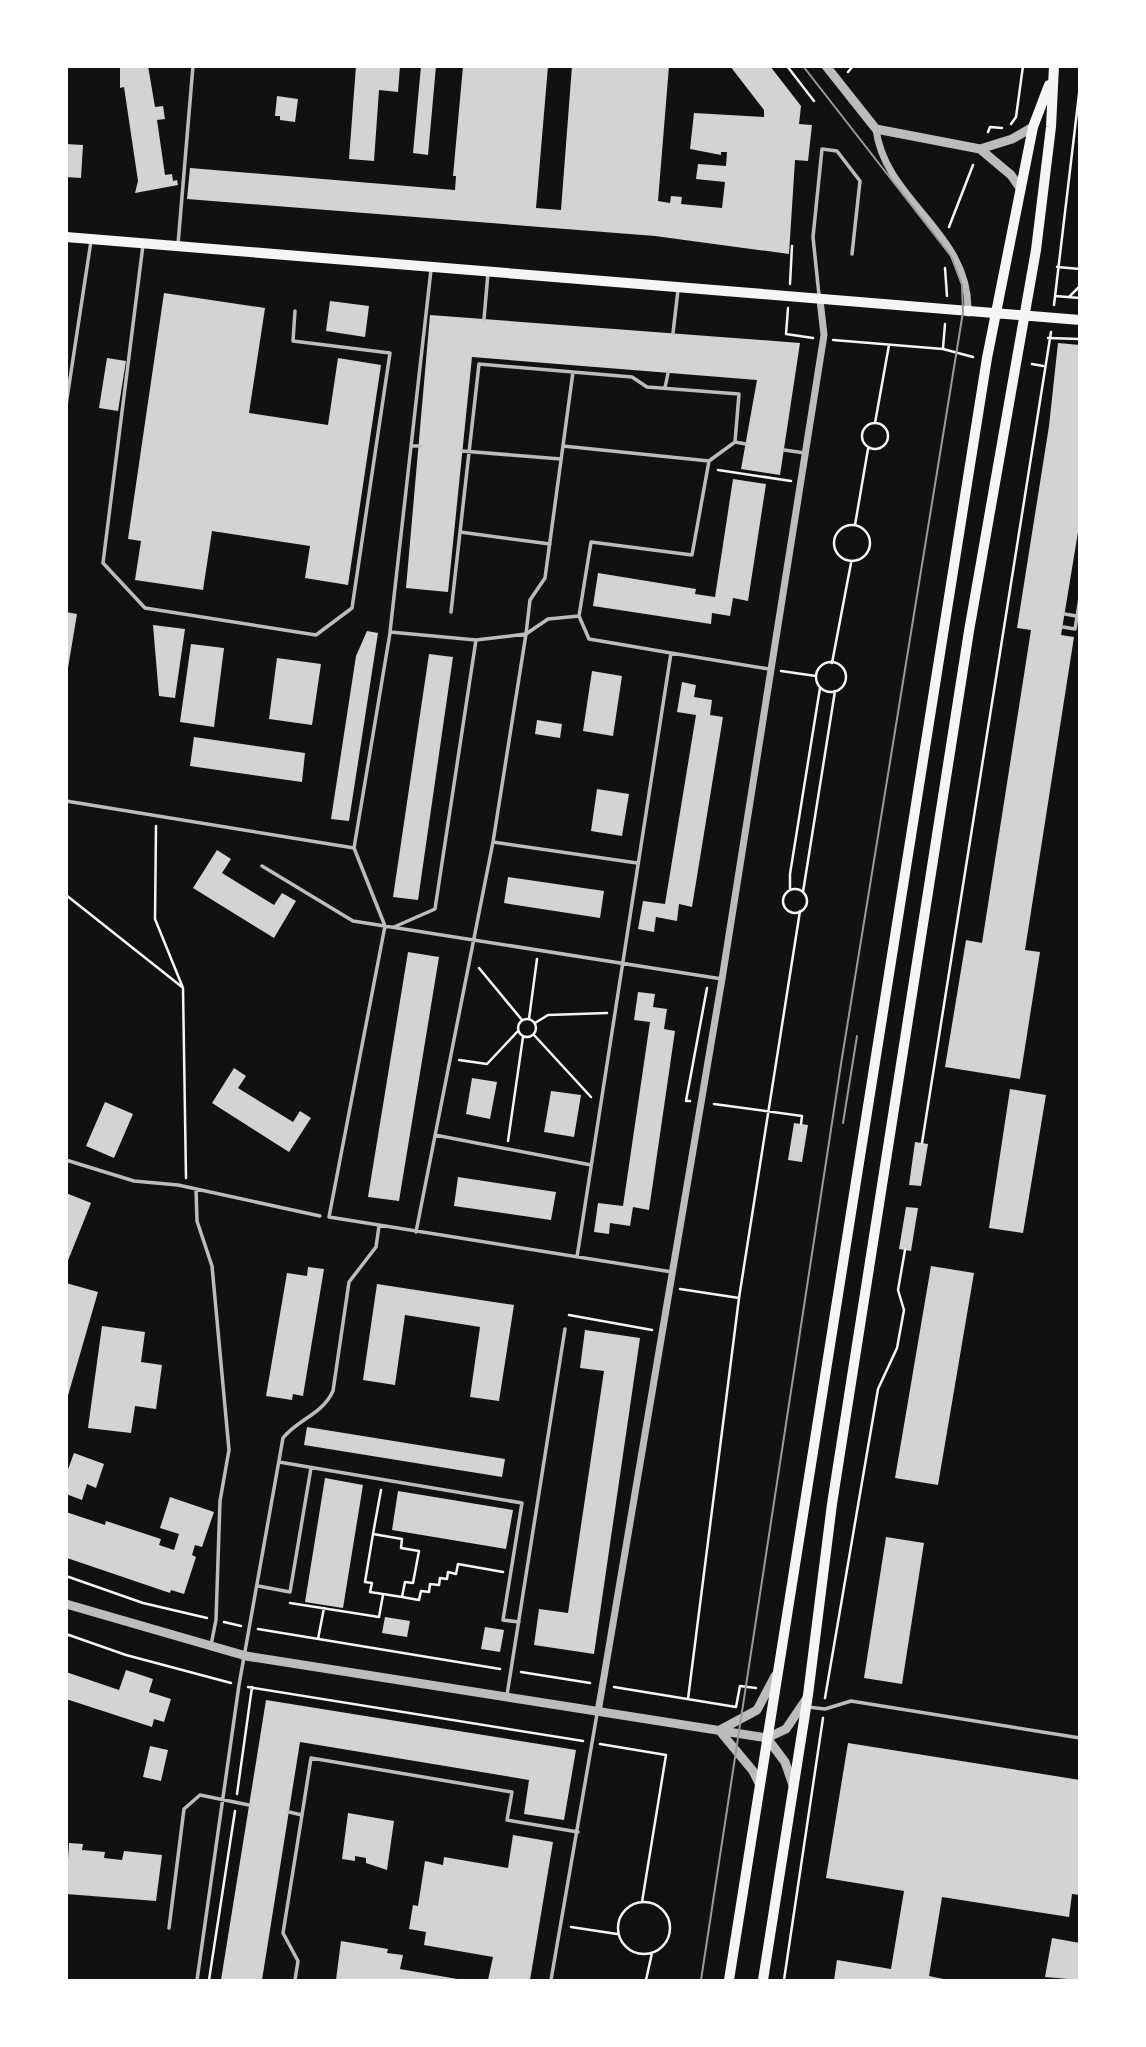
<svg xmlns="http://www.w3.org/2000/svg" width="1146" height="2047" viewBox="0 0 1146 2047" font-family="'Work Sans',sans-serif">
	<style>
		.building { fill: #d3d3d3 }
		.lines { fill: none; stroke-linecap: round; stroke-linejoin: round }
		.path { stroke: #f5f5f5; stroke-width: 2.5 }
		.service { stroke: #bcbcbc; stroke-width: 3.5 }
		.minor { stroke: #bcbcbc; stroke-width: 7 }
		.tertiary { stroke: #bcbcbc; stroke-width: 9 }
		.secondary { stroke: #f5f5f5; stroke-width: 10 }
		.tram { stroke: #9a9a9a; stroke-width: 2 }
	</style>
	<rect width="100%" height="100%" fill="#111"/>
	<!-- building -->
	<path class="building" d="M 120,66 L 148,66 L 155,107 L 163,106 L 165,119 L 157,120 L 165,175 L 172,174 L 173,181 L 177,180 L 178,185 L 135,193 L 138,181 L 124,87 L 120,88 Z
		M 356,66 L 400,66 L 398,92 L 379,90 L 374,161 L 349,159 Z
		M 421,66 L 436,66 L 428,155 L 413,153 Z
		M 463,66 L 548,66 L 536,208 L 561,210 L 572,66 L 669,66 L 658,201 L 670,203 L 671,196 L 682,197 L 681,204 L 722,208 L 725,182 L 696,179 L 698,164 L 726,166 L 727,152 L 721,152 L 721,155 L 690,149 L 694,113 L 764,117 L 764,110 L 730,66 L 770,66 L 801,106 L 799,124 L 812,125 L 808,161 L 795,160 L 789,254 L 655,236 L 187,199 L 190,168 L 455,190 L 456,176 L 453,176 Z
		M 277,96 L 298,99 L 295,122 L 280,120 L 280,116 L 275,116 Z
		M 66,144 L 83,145 L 81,178 L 66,177 Z
		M 164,293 L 265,308 L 249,413 L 328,425 L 338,358 L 381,365 L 348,585 L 305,578 L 310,546 L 212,531 L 203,590 L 135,580 L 141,541 L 128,539 Z
		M 330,301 L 369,306 L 365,337 L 326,331 Z
		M 430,315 L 800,343 L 780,475 L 741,469 L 757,380 L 472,357 L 448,592 L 406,588 Z
		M 1058,343 L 1080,345 L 1080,520 L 1061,635 L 1074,637 L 1025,950 L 1040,952 L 1020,1079 L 945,1067 L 966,940 L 982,943 L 1031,630 L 1017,628 L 1049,426 Z
		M 107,358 L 126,361 L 118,411 L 99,408 Z
		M 733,479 L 766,484 L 748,601 L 733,598 L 730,616 L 712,613 L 711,624 L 593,606 L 598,573 L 696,589 L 695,594 L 715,597 Z
		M 66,612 L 77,614 L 68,668 L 66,668 Z
		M 153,625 L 185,629 L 175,698 L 159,696 Z
		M 367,631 L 378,633 L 349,821 L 331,819 L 356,656 Z
		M 191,644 L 224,648 L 214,727 L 180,722 Z
		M 429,654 L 453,657 L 418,900 L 393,897 Z
		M 277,658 L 321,664 L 312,725 L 269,719 Z
		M 592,671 L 622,676 L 613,736 L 583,731 Z
		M 682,682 L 696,685 L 694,697 L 712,700 L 710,715 L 723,717 L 692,907 L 679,904 L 677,921 L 656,917 L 654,932 L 638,929 L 643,901 L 665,904 L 696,715 L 677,712 Z
		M 537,720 L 562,724 L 560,738 L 535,734 Z
		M 194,737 L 305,753 L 302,782 L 190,766 Z
		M 597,789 L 629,794 L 622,836 L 591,831 Z
		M 217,850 L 231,859 L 222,873 L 274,905 L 282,893 L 296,901 L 274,938 L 193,888 Z
		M 508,877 L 604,891 L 600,918 L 504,903 Z
		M 408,952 L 439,957 L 399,1201 L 368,1197 Z
		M 638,992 L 655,994 L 653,1007 L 667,1009 L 664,1029 L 675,1031 L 649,1210 L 633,1207 L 630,1226 L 610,1223 L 609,1234 L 594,1232 L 598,1203 L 623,1206 L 650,1022 L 634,1020 Z
		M 234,1068 L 246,1076 L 238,1088 L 293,1122 L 300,1111 L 311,1118 L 289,1152 L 212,1103 Z
		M 472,1078 L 497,1082 L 490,1119 L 466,1114 Z
		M 1010,1089 L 1046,1095 L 1023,1233 L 989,1228 Z
		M 551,1091 L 581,1095 L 574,1137 L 544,1132 Z
		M 105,1102 L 133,1114 L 114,1158 L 86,1146 Z
		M 794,1123 L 808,1125 L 802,1162 L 788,1160 Z
		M 915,1142 L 928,1144 L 921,1186 L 909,1185 Z
		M 458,1177 L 556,1192 L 551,1220 L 454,1206 Z
		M 66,1193 L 91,1203 L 67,1263 L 66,1263 Z
		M 906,1207 L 918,1208 L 911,1251 L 899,1249 Z
		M 931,1266 L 974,1273 L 938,1485 L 895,1478 Z
		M 308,1267 L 324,1269 L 303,1396 L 293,1394 L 292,1400 L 266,1396 L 287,1273 L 307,1276 Z
		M 66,1283 L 98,1292 L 67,1399 L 66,1399 Z
		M 377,1284 L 514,1305 L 499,1401 L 470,1397 L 480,1327 L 405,1315 L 395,1385 L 363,1380 Z
		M 102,1326 L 145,1332 L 141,1362 L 162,1365 L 156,1409 L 135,1406 L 131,1433 L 88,1428 Z
		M 585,1330 L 640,1338 L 594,1654 L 534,1645 L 539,1609 L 568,1613 L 604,1371 L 580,1368 Z
		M 307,1427 L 505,1459 L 502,1477 L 304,1445 Z
		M 74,1453 L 104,1464 L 96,1488 L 87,1484 L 82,1500 L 66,1494 L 66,1475 Z
		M 325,1478 L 363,1485 L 343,1608 L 305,1602 Z
		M 398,1491 L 513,1510 L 506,1549 L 392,1530 Z
		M 170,1497 L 214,1512 L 202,1547 L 195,1545 L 192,1555 L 196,1557 L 184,1594 L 171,1590 L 170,1593 L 67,1558 L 66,1512 L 105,1525 L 106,1521 L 161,1539 L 159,1545 L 174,1550 L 179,1534 L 160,1528 Z
		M 886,1537 L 924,1543 L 902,1684 L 864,1678 Z
		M 385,1617 L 410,1621 L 407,1637 L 382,1633 Z
		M 485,1627 L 504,1630 L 500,1652 L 481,1649 Z
		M 126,1670 L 153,1679 L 149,1692 L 171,1699 L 164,1722 L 154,1719 L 152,1727 L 66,1699 L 66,1672 L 119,1690 Z
		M 266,1700 L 576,1750 L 564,1820 L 524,1814 L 529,1780 L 300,1742 L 262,1980 L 221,1980 Z
		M 848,1743 L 1080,1780 L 1080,1895 L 1072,1894 L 1069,1917 L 942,1897 L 929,1976 L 948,1980 L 834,1980 L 837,1960 L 891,1969 L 904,1891 L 826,1878 Z
		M 150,1746 L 168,1750 L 161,1781 L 143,1777 Z
		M 348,1813 L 394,1821 L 387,1870 L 366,1863 L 366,1858 L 355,1856 L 355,1861 L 342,1859 Z
		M 513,1835 L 553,1842 L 530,1980 L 488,1980 L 493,1957 L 424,1945 L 426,1932 L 409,1929 L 413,1905 L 418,1906 L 425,1861 L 443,1865 L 444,1857 L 508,1868 Z
		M 69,1843 L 83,1844 L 82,1850 L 105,1852 L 104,1858 L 122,1860 L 124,1851 L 162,1855 L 156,1901 L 66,1894 Z
		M 1052,1938 L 1080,1943 L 1080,1980 L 1045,1977 Z
		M 341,1941 L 388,1949 L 387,1953 L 403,1955 L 400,1969 L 463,1980 L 336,1980 Z"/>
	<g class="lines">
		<!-- path -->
		<path class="path" d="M 787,66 L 814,101
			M 848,72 L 853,66
			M 1011,124 L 1016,117 L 1023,66
			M 988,132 L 990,127 L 1002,128
			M 949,227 L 973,165
			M 1057,267 L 1080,269
			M 945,268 L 947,296
			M 790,284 L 792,246
			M 1055,296 L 1080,298
			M 1070,296 L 1080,286
			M 1054,305 L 1080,86
			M 788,308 L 786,334 L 813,338
			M 1048,338 L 1080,339
			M 833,340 L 943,349 L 973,357
			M 943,348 L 945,324
			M 1032,364 L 1043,366
			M862 436a13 13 0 1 1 26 0a13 13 0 1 1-26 0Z
			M 875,423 L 889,345
			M 718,470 L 791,481
			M834 543a18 18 0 1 1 36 0a18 18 0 1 1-36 0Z
			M 855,525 L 868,449
			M816 677a15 15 0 1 1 30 0a15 15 0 1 1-30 0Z
			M 832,663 L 851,563
			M 781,671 L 816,676
			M 156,826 L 155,919 L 183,988 L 186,1178
			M783 901a12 12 0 1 1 24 0a12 12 0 1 1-24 0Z
			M 790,890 L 790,874 L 820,688
			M 803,892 L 835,691
			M 66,895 L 182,987
			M 479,968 L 522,1020
			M518 1028a9 9 0 1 1 18 0a9 9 0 1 1-18 0Z
			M 529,1019 L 537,959
			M 535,1023 L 548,1015 L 607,1013
			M 534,1035 L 591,1097
			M 459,1060 L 487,1064 L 518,1031
			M 690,1101 L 686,1101 L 707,988
			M 714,1104 L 802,1116 L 801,1124
			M 508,1141 L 523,1037
			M 922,1143 L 1051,332
			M 680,1289 L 739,1298
			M 569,1315 L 652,1330
			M 373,1534 L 365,1582 L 372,1583 L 370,1592 L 402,1597 L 405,1582 L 413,1583 L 419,1551 L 401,1548 L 402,1539 L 373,1534 L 381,1490
			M 66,1576 L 143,1603 L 207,1618
			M 402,1597 L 419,1600 L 421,1591 L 429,1592 L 430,1584 L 439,1585 L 440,1578 L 447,1579 L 448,1572 L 456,1574 L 458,1564 L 503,1572
			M 290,1603 L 379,1617 L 383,1595
			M 224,1622 L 241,1626
			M 258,1629 L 500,1669
			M 66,1634 L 126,1655 L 231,1683
			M 318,1639 L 324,1608
			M 521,1672 L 590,1683
			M 248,1687 L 583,1741
			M 614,1687 L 736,1707 L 740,1686 L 756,1688
			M 825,1698 L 878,1389 L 897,1348 L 904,1310 L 898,1290 L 905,1250
			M 688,1699 L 739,1298 L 800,911
			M 600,1744 L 666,1755 L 642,1902
			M 237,1794 L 252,1687
			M618 1928a26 26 0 1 1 52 0a26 26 0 1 1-52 0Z
			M 571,1927 L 617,1934
			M 209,1980 L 235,1811
			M 646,1980 L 652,1953
			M 784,1980 L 823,1718"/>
		<!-- service -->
		<path class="service" d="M 178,244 L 193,66
			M 143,245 L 103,563 L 145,608 L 316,635 L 352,608 L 390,353 L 293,341 L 295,311
			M 819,295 L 813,237 L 822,149 L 837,151 L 860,181 L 852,254
			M 484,319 L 488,273
			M 673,333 L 678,290
			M 665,388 L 668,373
			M 66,405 L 91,241
			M 735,442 L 746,444
			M 411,446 L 420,446
			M 563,446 L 709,461
			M 784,450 L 805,453
			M 462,451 L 561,459
			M 460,532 L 550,544
			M 451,612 L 479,364 L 632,377 L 647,387 L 739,394 L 735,442 L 709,461 L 692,555 L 591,542 L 579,616
			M 1065,614 L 1076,616
			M 1063,627 L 1075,629 L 1080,598
			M 390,633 L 354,848 L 385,926 L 329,1217 L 672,1272
			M 526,634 L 548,619 L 579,616 L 589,639 L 671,653 L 577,1257
			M 526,634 L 530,600 L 545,578 L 573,372
			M 671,653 L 769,669
			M 66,801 L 354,848
			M 493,842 L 637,863
			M 262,866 L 353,921 L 722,979
			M 394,927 L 435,909 L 476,640
			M 435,1135 L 591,1165
			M 66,1160 L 134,1181 L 178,1185 L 320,1216
			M 196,1189 L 197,1221 L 212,1266 L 229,1450 L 220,1501 L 216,1620 L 211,1645
			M 416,1232 L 493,842 L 526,634 L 476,640 L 390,632 L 431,270
			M 279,1462 L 522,1503 L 503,1620 L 519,1622
			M 258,1586 L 290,1592 L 311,1468
			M 507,1695 L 565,1329
			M 808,1707 L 825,1709 L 851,1701 L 1080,1738
			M 289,1812 L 302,1815 L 311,1758 L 512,1792 L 507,1820 L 578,1832
			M 169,1928 L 184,1809 L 200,1795 L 249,1805
			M 197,1980 L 239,1685 L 283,1438 C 298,1419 322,1415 333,1391 L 349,1282 L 376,1247 L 379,1226
			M 295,1980 L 298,1961 L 283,1933 L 302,1815
			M 551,1980 L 597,1714"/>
		<!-- minor -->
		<path class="minor" d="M 876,129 C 885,202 971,232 968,313
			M 598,1712 L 722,979 L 824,335 L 820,300"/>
		<!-- tertiary -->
		<path class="tertiary" d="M 826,66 L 876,129 L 980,149 L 1011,175 L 1020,188
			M 980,149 L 1012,139 L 1033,127
			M 66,1604 L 246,1656 L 767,1738
			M 719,1730 L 753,1771 L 760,1785
			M 720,1730 L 757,1710 L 775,1676
			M 767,1738 L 786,1729 L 807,1698
			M 767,1738 L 785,1762 L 793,1785"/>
		<!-- secondary -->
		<path class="secondary" d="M 66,237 L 1080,320
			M 729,1980 L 987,358 L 1033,127 L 1049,85
			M 763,1980 L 808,1695 L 832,1504 L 969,631 L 1036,250 L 1051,127 L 1054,66"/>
		<!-- tram -->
		<path class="tram" d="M 843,1123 L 857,1036
			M 701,1980 L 841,1064 L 963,312 L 962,285 L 951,256 L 803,66"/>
	</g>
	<!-- border -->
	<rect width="1146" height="2047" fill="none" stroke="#ffffff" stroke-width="136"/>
</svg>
